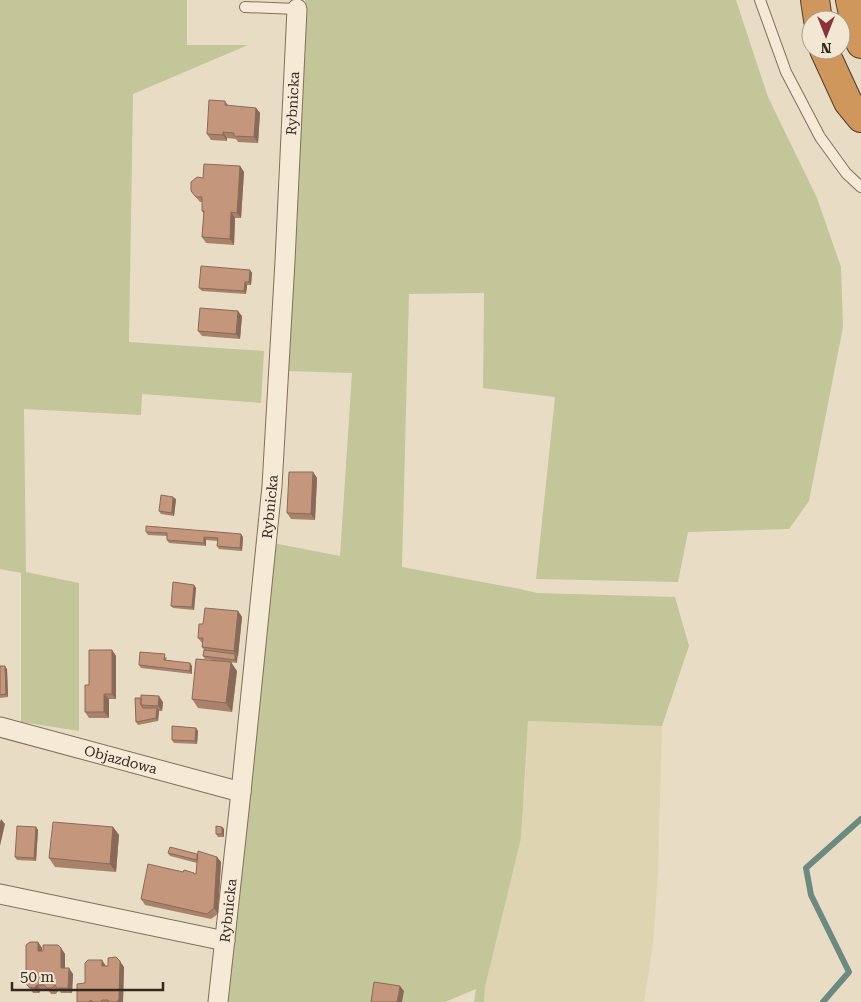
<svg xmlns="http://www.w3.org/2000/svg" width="861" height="1002" viewBox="0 0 861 1002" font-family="'Roboto Serif',serif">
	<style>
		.farmland { fill: #ded4b2 }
		.green { fill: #c3c699 }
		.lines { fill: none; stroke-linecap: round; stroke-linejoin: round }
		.stream { stroke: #6d8a81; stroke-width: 6 }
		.lane-casing { stroke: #826e5c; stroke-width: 12 }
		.street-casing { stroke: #826e5c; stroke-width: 21 }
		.highway-casing { stroke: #503d30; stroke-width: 30 }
		.lane { stroke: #f5ead6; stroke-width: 10 }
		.street { stroke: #f5ead6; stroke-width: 19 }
		.highway { stroke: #d0975d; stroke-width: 28 }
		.wall { fill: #a9826c }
		.shaded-wall { fill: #896a58 }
		.building { fill: #c4977d; stroke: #896a58 }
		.labels { text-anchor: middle; stroke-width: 4; stroke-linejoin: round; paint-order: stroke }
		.street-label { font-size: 14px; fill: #33281f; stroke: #f1e7d3 }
	</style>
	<rect width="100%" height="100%" fill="#e9dcc4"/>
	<!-- farmland -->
	<path class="farmland" d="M 528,721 L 662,726 L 658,873 L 653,944 L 644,1002 L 484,1002 L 485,987 L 524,794 Z"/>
	<!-- green -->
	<path class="green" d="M 0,0 L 187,0 L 187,45 L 248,45 L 133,94 L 129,342 L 264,351 L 261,403 L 142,394 L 141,415 L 24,409 L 26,572 L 79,583 L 79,731 L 21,722 L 21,573 L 0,569 Z
		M 305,0 L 736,0 L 768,97 L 817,198 L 841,267 L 843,327 L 809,501 L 789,529 L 688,532 L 678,582 L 536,579 L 555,397 L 483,388 L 484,293 L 409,294 L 402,567 L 520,589 L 537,593 L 675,597 L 689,646 L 662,726 L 528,721 L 521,838 L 485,987 L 484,1002 L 474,1002 L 476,989 L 445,1002 L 228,1002 L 250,788 L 273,543 L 340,556 L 352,373 L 286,371 Z"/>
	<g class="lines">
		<!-- stream -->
		<path class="stream" d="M 823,1002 L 849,972 L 811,895 L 806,868 L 861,819"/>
		<!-- lane casing -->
		<g class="lane-casing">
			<path id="lane" d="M 760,0 L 786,72 L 820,137 L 846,173 L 861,187
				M 245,7 L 297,9"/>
		</g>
		<!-- street casing -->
		<g class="street-casing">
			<g id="street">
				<path id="s1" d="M 0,727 L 241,792"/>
				<path d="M 0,894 L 225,941"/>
				<path id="s2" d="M 218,1002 L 241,792 L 272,486 L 285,261 L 297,9"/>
			</g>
		</g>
		<!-- highway casing -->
		<g class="highway-casing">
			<path id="highway" d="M 815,0 L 818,20
				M 850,0 L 858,38 L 861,44
				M 824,50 L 848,102 L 861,118"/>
		</g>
		<!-- lane -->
		<use href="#lane" class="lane"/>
		<!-- street -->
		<use href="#street" class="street"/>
		<!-- highway -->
		<use href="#highway" class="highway"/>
	</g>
	<!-- wall -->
	<path class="wall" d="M 225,101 L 229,106 L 256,108 L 260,113 L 258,143 L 238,142 L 236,139 L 227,138 L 227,141 L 211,140 L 207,134 Z
		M 240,166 L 244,172 L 241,218 L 235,218 L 234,245 L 206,243 L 202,237 L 204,214 L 202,211 L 202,202 L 200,202 L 191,191 L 203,178 Z
		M 250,270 L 252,273 L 251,285 L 247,285 L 246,294 L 202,291 L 199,288 Z
		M 242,316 L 240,339 L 202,336 L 198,331 Z
		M 313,472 L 317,478 L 315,520 L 291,519 L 287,513 Z
		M 176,499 L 174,516 L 161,514 L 159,511 Z
		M 146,532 L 243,537 L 242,551 L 219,549 L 217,546 L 217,541 L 206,540 L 206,546 L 169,543 L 167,540 L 167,536 L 148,535 Z
		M 194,585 L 196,588 L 194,610 L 173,608 L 171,606 Z
		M 238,611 L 242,617 L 237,663 L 205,659 L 203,656 L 204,650 L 202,647 L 202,643 L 198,638 L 203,624 Z
		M 112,650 L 116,656 L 116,699 L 109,699 L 109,718 L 89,718 L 85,712 L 89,685 Z
		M 167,657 L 166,660 L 192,666 L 192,674 L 141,668 L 139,665 Z
		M 0,666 L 7,669 L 8,697 L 0,698 Z
		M 237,671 L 232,712 L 198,708 L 192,699 Z
		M 135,698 L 163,702 L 162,711 L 159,711 L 158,721 L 138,725 L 136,722 Z
		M 196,728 L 198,731 L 197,744 L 174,743 L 172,740 Z
		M 36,827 L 38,830 L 36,861 L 17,860 L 15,857 Z
		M 113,827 L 119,835 L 116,872 L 55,867 L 49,858 Z
		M 222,827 L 224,829 L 224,837 L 218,837 L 216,834 Z
		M 168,853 L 197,854 L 217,857 L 221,862 L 218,914 L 211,919 L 145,905 L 141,899 L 194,873 L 196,874 L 197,863 L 170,856 Z
		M 38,942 L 42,948 L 42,951 L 61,948 L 65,954 L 65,968 L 73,974 L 72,993 L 61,993 L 59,990 L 56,994 L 51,994 L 48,990 L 41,990 L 39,993 L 33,993 L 26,984 Z
		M 106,966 L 124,967 L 123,1002 L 77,1002 L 85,983 Z"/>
	<!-- shaded-wall -->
	<path class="shaded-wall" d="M 256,108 L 260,113 L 258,143 L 254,137 Z
		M 223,132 L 227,138 L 227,141 L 223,135 Z
		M 240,166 L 244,172 L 241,218 L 237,213 Z
		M 231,212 L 235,218 L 234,245 L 230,239 Z
		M 250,270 L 252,273 L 251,285 L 249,282 Z
		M 245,282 L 247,285 L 246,294 L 244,291 Z
		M 238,311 L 242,316 L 240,339 L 236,334 Z
		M 313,472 L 317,478 L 315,520 L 311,514 Z
		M 173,497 L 176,499 L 174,516 L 172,513 Z
		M 241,534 L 243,537 L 242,551 L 240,548 Z
		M 204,537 L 206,540 L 206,546 L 204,543 Z
		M 194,585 L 196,588 L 194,610 L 192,607 Z
		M 238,611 L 242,617 L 238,657 L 234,651 Z
		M 112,650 L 116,656 L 116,699 L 112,694 Z
		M 235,654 L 237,657 L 237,663 L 235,660 Z
		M 231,662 L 237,671 L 232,712 L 226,703 Z
		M 190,663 L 192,666 L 192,674 L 190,671 Z
		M 5,666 L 7,669 L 8,697 L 6,694 Z
		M 104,694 L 109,699 L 109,718 L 104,712 Z
		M 159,696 L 163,702 L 162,711 L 158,706 Z
		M 157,708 L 159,711 L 158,721 L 156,718 Z
		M 196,728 L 198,731 L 197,744 L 195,741 Z
		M 1,819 L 5,824 L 0,846 L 0,822 Z
		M 36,827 L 38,830 L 36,861 L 34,858 Z
		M 113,827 L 119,835 L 116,872 L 110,864 Z
		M 222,827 L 224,829 L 224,837 L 222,834 Z
		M 217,857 L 221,862 L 218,914 L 214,908 Z
		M 38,942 L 42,948 L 42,957 L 38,951 Z
		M 61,948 L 65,954 L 65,974 L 61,968 Z
		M 102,960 L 106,966 L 102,966 Z
		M 120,961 L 124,967 L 123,1002 L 117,1002 Z
		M 69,968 L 73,974 L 72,993 L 68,988 Z
		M 37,985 L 41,990 L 39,993 L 34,988 Z
		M 400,986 L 404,991 L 402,1002 L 397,1002 Z"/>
	<!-- building -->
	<path class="building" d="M 209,100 L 225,101 L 225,105 L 256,108 L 254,137 L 234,136 L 234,133 L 223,132 L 223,135 L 207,134 Z
		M 204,164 L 240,166 L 237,213 L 231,212 L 230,239 L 202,237 L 204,211 L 202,211 L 202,197 L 196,197 L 191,191 L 191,182 L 197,177 L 203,178 Z
		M 201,266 L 250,270 L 249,282 L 245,282 L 244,291 L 199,288 Z
		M 200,308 L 238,311 L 236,334 L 198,331 Z
		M 289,472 L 313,472 L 311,514 L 287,513 Z
		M 161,495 L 173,497 L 172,513 L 159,511 Z
		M 146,526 L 241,534 L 240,548 L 217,546 L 218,538 L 204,537 L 204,543 L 167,540 L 167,533 L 146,532 Z
		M 173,582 L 194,585 L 192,607 L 171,606 Z
		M 205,608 L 238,611 L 234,651 L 202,647 L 203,638 L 198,638 L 199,624 L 203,624 Z
		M 89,650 L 112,650 L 112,694 L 104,694 L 104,712 L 85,712 L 85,685 L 89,685 Z
		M 204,650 L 235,654 L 235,660 L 203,656 Z
		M 140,652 L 165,654 L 164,660 L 190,663 L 190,671 L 139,665 Z
		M 196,659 L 231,662 L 226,703 L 192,699 Z
		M 0,666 L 5,666 L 6,694 L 0,695 Z
		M 141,695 L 159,696 L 158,706 L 141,705 Z
		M 135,698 L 141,698 L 141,705 L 143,708 L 157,708 L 156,718 L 136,722 Z
		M 172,726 L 196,728 L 195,741 L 172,740 Z
		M 53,822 L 113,827 L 110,864 L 49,858 Z
		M 17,826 L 36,827 L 34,858 L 15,857 Z
		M 216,826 L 222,827 L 222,834 L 216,834 Z
		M 170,847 L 197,854 L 197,860 L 168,853 Z
		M 198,851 L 217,857 L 214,908 L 207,914 L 141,899 L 148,864 L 183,872 L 184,870 L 194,873 L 194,874 L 196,874 Z
		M 30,942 L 38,942 L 38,951 L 43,951 L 43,945 L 58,945 L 61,948 L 61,968 L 69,968 L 68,988 L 57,988 L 55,985 L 52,988 L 47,988 L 44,985 L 37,985 L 34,988 L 29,987 L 26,984 L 26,945 Z
		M 116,957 L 120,961 L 119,999 L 117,1002 L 110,1002 L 108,1000 L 102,1000 L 100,1002 L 93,1002 L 91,1000 L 88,1002 L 77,1002 L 77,984 L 85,983 L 85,963 L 88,960 L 102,960 L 102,966 L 108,966 L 108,958 Z
		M 374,982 L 400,986 L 397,1002 L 371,1002 Z"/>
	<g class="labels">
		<!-- street labels -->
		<g class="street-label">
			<text dy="5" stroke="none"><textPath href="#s2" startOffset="902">Rybnicka</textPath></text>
			<text dy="5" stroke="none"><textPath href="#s2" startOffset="498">Rybnicka</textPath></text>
			<text dy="5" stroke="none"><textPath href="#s1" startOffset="125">Objazdowa</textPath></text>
			<text dy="5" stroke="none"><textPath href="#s2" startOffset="92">Rybnicka</textPath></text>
		</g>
	</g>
	<!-- north arrow -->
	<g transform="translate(826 35) rotate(180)"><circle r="24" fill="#f1e7d3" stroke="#a59b8b"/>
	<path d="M0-4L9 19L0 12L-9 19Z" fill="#8b3238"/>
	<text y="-8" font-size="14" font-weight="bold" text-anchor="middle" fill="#33281f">N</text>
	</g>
	<!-- scale -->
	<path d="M12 982v8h151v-8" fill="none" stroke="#33281f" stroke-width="2.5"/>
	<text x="20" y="982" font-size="15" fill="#33281f" stroke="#f1e7d3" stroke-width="4" paint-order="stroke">50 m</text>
</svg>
